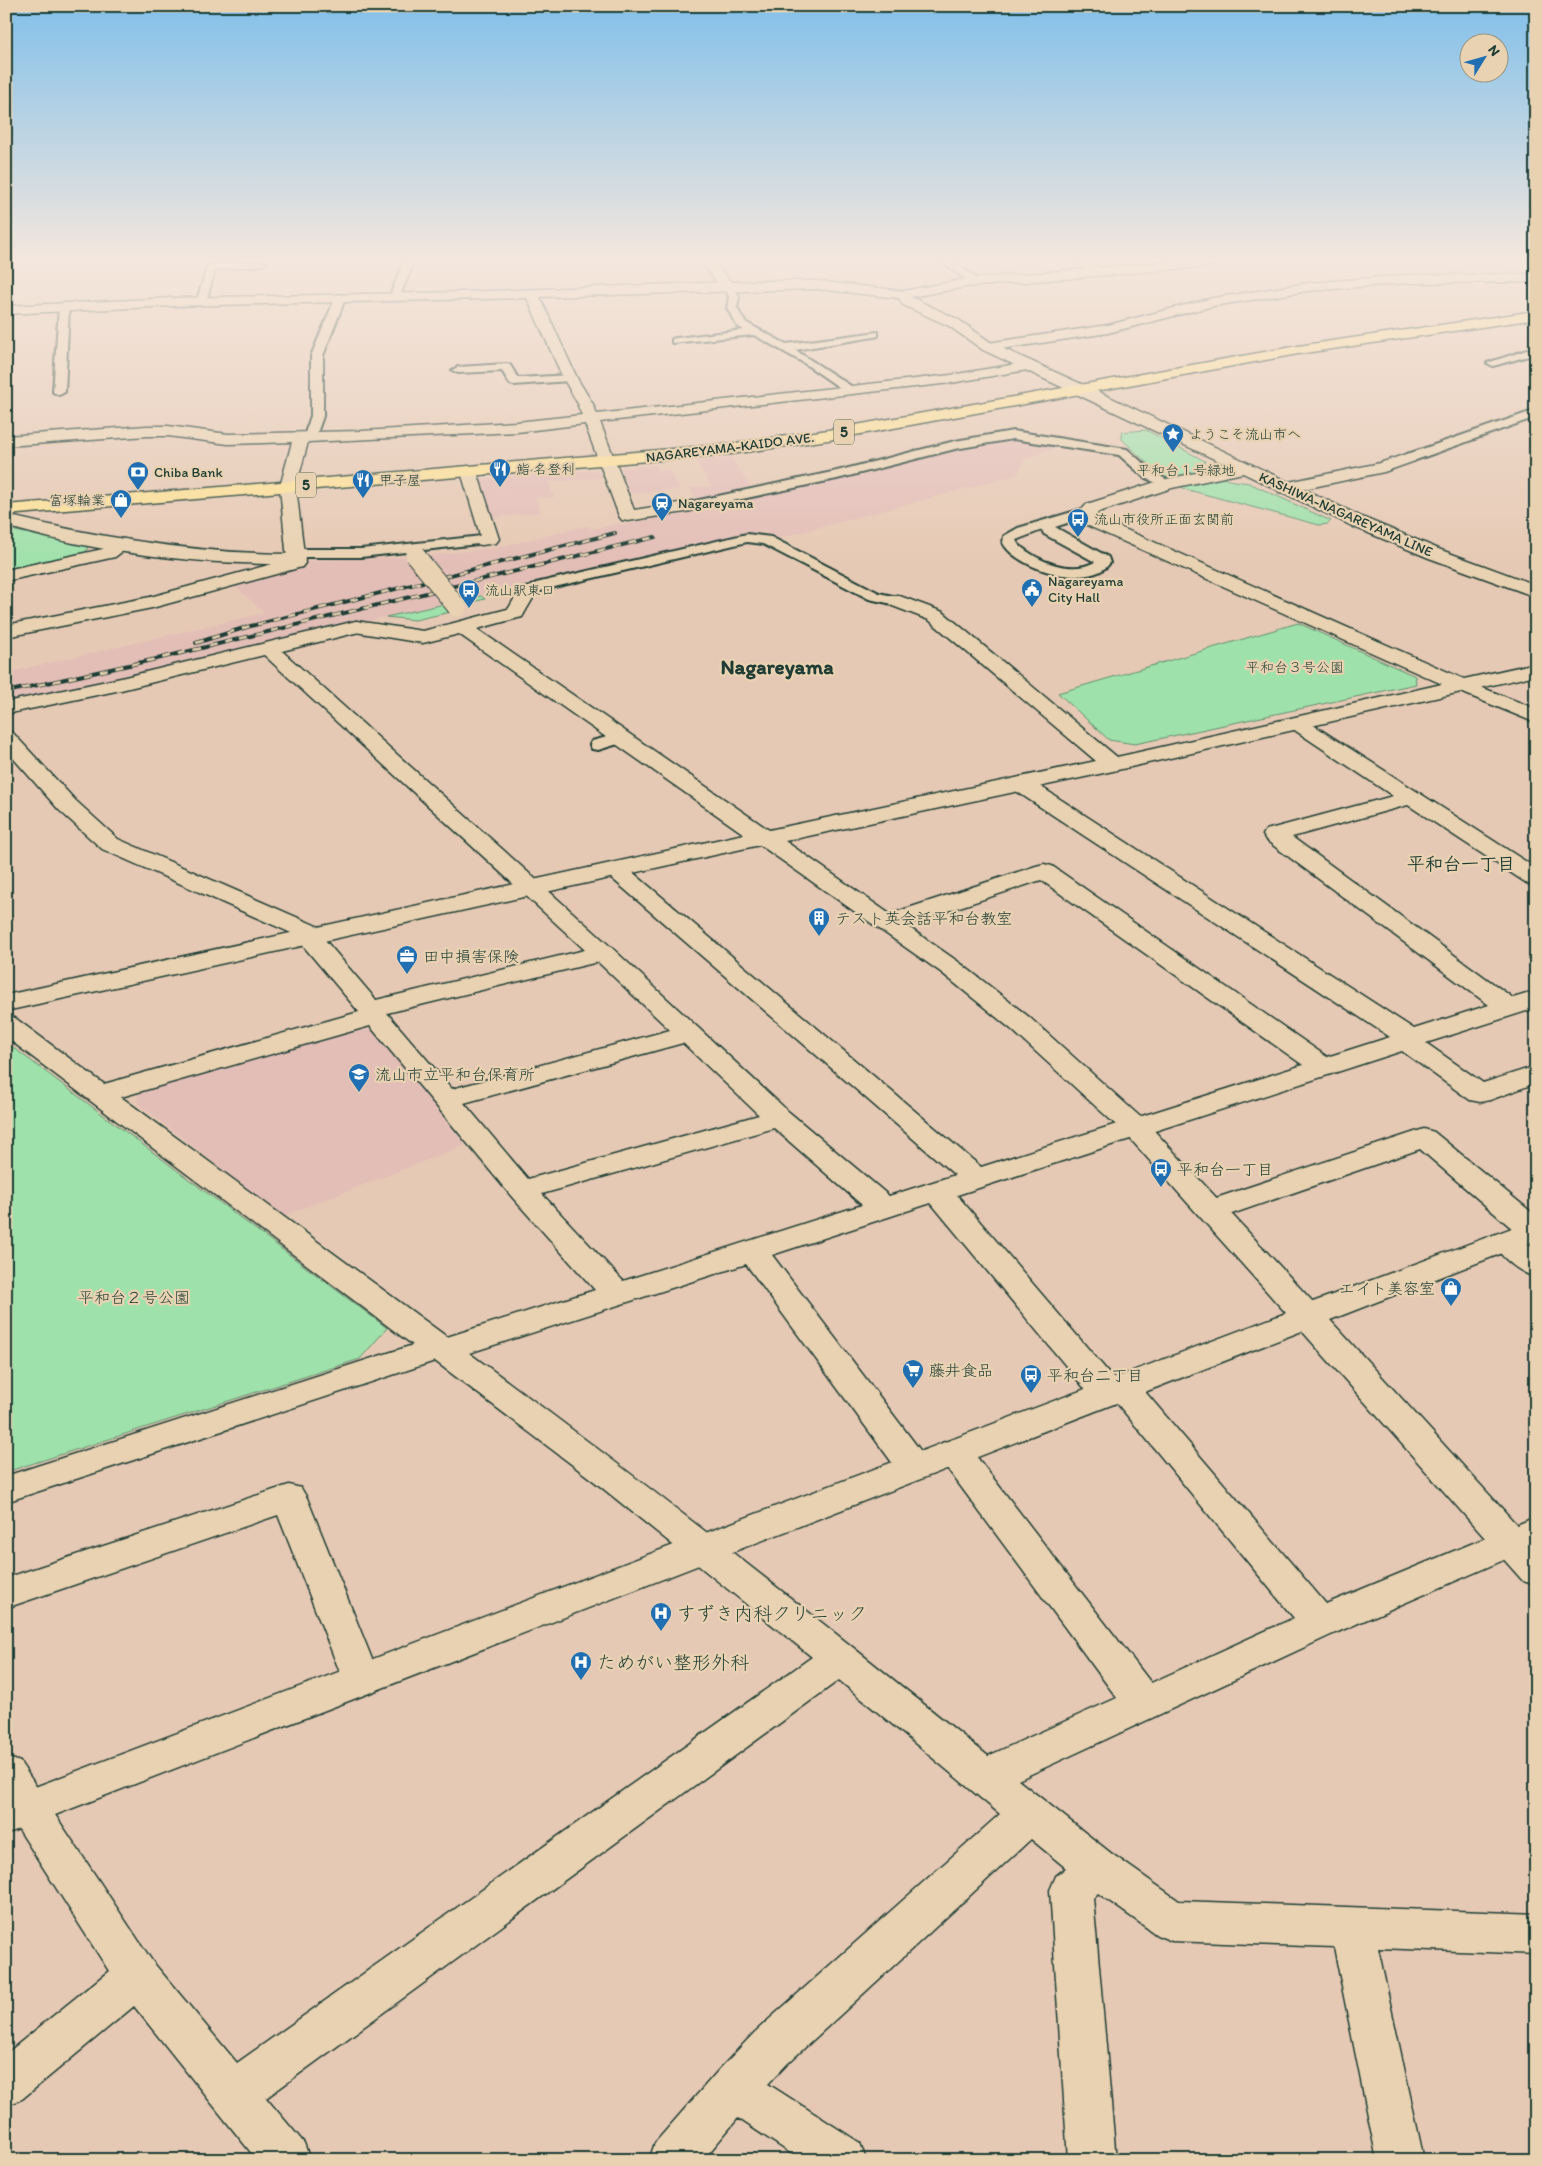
<svg xmlns="http://www.w3.org/2000/svg" width="1542" height="2166" viewBox="0 0 1542 2166" font-family="Itim,'Klee One',sans-serif">
	<style>
		.built { fill: #e3beb7 }
		.green { fill: #9fe1ab; stroke: #5f8f70 }
		.lines { fill: none; stroke-linecap: round; stroke-linejoin: round }
		.lane-casing { stroke: #1f3d34; stroke-width: 4 }
		.street-casing { stroke: #1f3d34; stroke-width: 3 }
		.secondary-casing { stroke: #1f3d34; stroke-width: 3 }
		.primary-casing { stroke: #1f3d34; stroke-width: 3 }
		.lane { fill: #e9d2b2; fill-rule: evenodd }
		.street { fill: #e9d2b2; fill-rule: evenodd }
		.secondary { fill: #e9d2b2; fill-rule: evenodd }
		.primary { fill: #fbdf96; fill-rule: evenodd }
		.rail-casing { stroke: #1f3d34; stroke-width: 4 }
		.rail { stroke: #e9d2b2; stroke-width: 2.5; stroke-dasharray: 8; stroke-linecap: butt }
		.street-bridge-casing { stroke: #1f3d34; stroke-width: 21; stroke-linecap: butt }
		.street-bridge { stroke: #e9d2b2; stroke-width: 19 }
		.labels { text-anchor: middle; stroke-width: 4.5; stroke-linejoin: round; paint-order: stroke }
		.far-poi-label { font-size: 14px; fill: #1f3d34; stroke: #e9d2b2; text-anchor: start }
		.far-street-label { font-size: 14px; fill: #1f3d34; stroke: #e9d2b2 }
		.far-park-label { font-size: 14px; fill: #25453a; stroke: #e9d2b2 }
		.shield { fill: #e9d2b2; stroke: #5c6a5a; stroke-width: 1 }
		.shield-label { font-size: 15px; font-weight: bold; fill: #1f3d34 }
		.poi-label { font-size: 16px; fill: #1f3d34; stroke: #e9d2b2; text-anchor: start }
		.park-label { font-size: 16px; fill: #25453a; stroke: #e9d2b2 }
		.neighbourhood-label { font-size: 18px; font-weight: bold; fill: #1f3d34; stroke: #e9d2b2 }
		.near-poi-label { font-size: 19px; fill: #1f3d34; stroke: #e9d2b2; text-anchor: start }
		.far-town-label { font-size: 21px; font-weight: bold; fill: #1f3d34; stroke: #e9d2b2 }
	</style>
	<rect width="100%" height="100%" fill="#e6c9b4"/>
	<filter id="ink" filterUnits="userSpaceOnUse"><feTurbulence type="fractalNoise" baseFrequency=".02" numOctaves="2"/><feDisplacementMap in="SourceGraphic" scale="10" xChannelSelector="R" yChannelSelector="G"/><feConvolveMatrix kernelMatrix="1 2 1 2 8 2 1 2 1" color-interpolation-filters="sRGB"/></filter>
	<g filter="url(#ink)">
		<!-- built -->
		<path class="built" d="M 1008,441 L 1037,441 L 1064,445 L 1025,459 L 1017,475 L 779,538 L 763,531 L 115,679 L 10,702 L 7,697 L 10,672 L 264,613 L 233,584 L 307,567 L 306,561 L 421,556 L 496,548 L 586,526 L 594,529 L 619,523 L 622,525 L 958,448 Z
			M 730,457 L 753,490 L 703,500 L 695,498 L 690,488 L 711,486 L 696,461 Z
			M 655,465 L 658,471 L 668,470 L 680,489 L 630,494 L 620,468 Z
			M 598,470 L 601,478 L 549,482 L 554,497 L 535,498 L 541,512 L 490,518 L 478,479 Z
			M 356,1025 L 372,1030 L 466,1145 L 283,1216 L 137,1103 L 138,1095 L 145,1090 Z"/>
		<!-- green -->
		<path class="green" d="M 1146,430 L 1205,461 L 1203,467 L 1228,480 L 1249,483 L 1331,521 L 1328,524 L 1319,525 L 1185,489 L 1153,469 L 1122,439 L 1122,432 Z
			M 6,529 L 88,546 L 86,553 L 6,571 Z
			M 481,596 L 485,599 L 464,604 L 455,611 L 415,620 L 386,617 Z
			M 1298,623 L 1415,676 L 1416,684 L 1135,744 L 1109,740 L 1058,693 Z
			M 6,1042 L 387,1328 L 360,1359 L 6,1472 Z"/>
		<g class="lines">
			<!-- lane casing -->
			<g class="lane-casing">
				<path id="lane" d="M 236,262 L 267,262 L 262,265 L 215,270 L 206,302 L 205,304 L 197,304 L 196,302 L 208,266 Z
					M 404,262 L 414,262 L 399,298 L 390,300 L 389,298 Z
					M 942,262 L 954,262 L 983,283 L 974,285 Z
					M 729,283 L 733,284 L 739,297 L 737,308 L 745,322 L 786,344 L 878,332 L 878,336 L 874,337 L 795,350 L 854,388 L 854,392 L 846,392 L 804,363 L 754,335 L 672,343 L 672,339 L 676,338 L 744,330 L 737,326 L 727,308 L 729,297 L 724,286 Z
					M 340,296 L 345,299 L 323,356 L 323,416 L 316,436 L 310,440 L 304,436 L 311,416 L 311,356 L 335,299 Z
					M 64,303 L 69,306 L 65,392 L 59,395 L 53,392 L 59,306 Z
					M 1536,347 L 1536,354 L 1493,366 L 1487,363 Z
					M 506,364 L 510,365 L 518,378 L 570,375 L 576,378 L 570,381 L 514,385 L 510,384 L 502,371 L 458,373 L 452,370 L 458,367 Z
					M 1536,410 L 1536,417 L 1413,461 L 1405,461 L 1403,458 L 1405,455 Z
					M 1013,431 L 1127,449 L 1153,472 L 1174,484 L 1168,488 L 1145,478 L 1119,455 L 1013,439 L 955,449 L 837,479 L 685,511 L 678,507 L 685,503 L 837,471 L 955,441 Z
					M 1089,507 L 1096,511 L 1094,514 L 1055,527 L 1108,557 L 1110,563 C 1089,591 1017,569 1003,543 L 1004,536 L 1018,528 ZM 1042,530 L 1044,534 L 1095,562 C 1072,575 1037,562 1018,544 L 1016,540 Z
					M 747,534 L 771,537 L 879,593 L 902,598 L 904,601 L 897,605 L 869,599 L 763,544 L 747,542 L 546,589 L 527,597 L 520,593 L 536,583 Z
					M 482,536 L 487,537 L 489,540 L 487,543 L 361,557 L 295,557 L 288,553 L 295,549 L 361,549 Z
					M 622,733 L 628,735 L 630,738 L 628,741 L 598,750 L 592,749 L 590,745 L 592,741 Z"/>
			</g>
			<!-- street casing -->
			<g class="street-casing">
				<path id="street" d="M 701,262 L 714,262 L 734,286 L 732,289 L 722,289 Z
					M 1076,262 L 1091,262 L 1104,272 L 1103,275 L 1093,275 Z
					M 1536,274 L 1536,282 L 1408,283 L 1308,291 L 1213,306 L 1108,333 L 988,351 L 981,347 L 988,343 L 1108,325 L 1213,298 L 1308,283 L 1408,275 Z
					M 1028,362 L 1033,363 L 1035,366 L 1033,369 L 951,383 L 600,422 L 634,510 L 685,502 L 691,503 L 694,507 L 691,511 L 685,512 L 628,521 L 622,520 L 619,516 L 585,424 L 517,432 L 308,442 L 296,487 L 305,563 L 302,567 L 152,608 L 6,637 L 6,625 L 150,597 L 287,560 L 280,487 L 292,442 L 228,444 L 168,436 L 147,436 L 6,446 L 6,436 L 147,426 L 168,426 L 228,434 L 362,431 L 517,422 L 582,415 L 578,406 L 586,401 L 591,403 L 597,414 L 951,375 Z
					M 1409,453 L 1417,458 L 1415,461 L 1384,472 L 1285,493 L 1279,492 L 1277,488 L 1279,484 L 1380,463 Z
					M 469,467 L 477,472 L 499,539 L 496,543 L 482,545 L 476,544 L 473,540 L 480,535 L 461,472 Z
					M 123,539 L 129,540 L 132,544 L 115,557 L 6,581 L 6,570 L 103,549 Z
					M 527,587 L 534,589 L 536,593 L 522,617 L 508,617 L 506,613 L 520,589 Z
					M 356,621 L 363,623 L 366,627 L 363,631 L 282,651 L 612,948 L 789,1112 L 889,1196 L 955,1175 L 608,875 L 604,870 L 608,865 L 616,863 L 624,865 L 981,1167 L 1303,1065 L 1041,880 L 896,928 L 887,930 L 878,928 L 875,923 L 878,918 L 1036,866 L 1044,864 L 1052,866 L 1327,1057 L 1390,1037 L 1013,789 L 1010,784 L 1013,779 L 1021,777 L 1029,779 L 1414,1029 L 1489,1005 L 1266,840 L 1263,835 L 1266,830 L 1393,796 L 1290,727 L 1287,723 L 1290,719 L 1297,717 L 1304,719 L 1536,868 L 1536,886 L 1528,884 L 1408,805 L 1292,837 L 1513,998 L 1536,991 L 1536,1008 L 1426,1043 L 1483,1083 L 1536,1066 L 1536,1083 L 1490,1100 L 1480,1102 L 1470,1100 L 1402,1051 L 957,1195 L 1114,1379 L 1123,1376 L 1135,1380 L 1326,1604 L 1536,1517 L 1536,1546 L 1333,1634 L 1018,1780 L 1112,1854 L 1179,1901 L 1536,1914 L 1536,1954 L 1378,1948 L 1424,2160 L 1377,2160 L 1334,1947 L 1172,1941 L 1157,1935 L 1098,1893 L 1093,1898 L 1116,2160 L 1068,2160 L 1050,1890 L 1056,1876 L 1066,1868 L 1031,1839 L 787,2064 L 768,2084 L 860,2143 L 866,2160 L 801,2160 L 738,2118 L 703,2160 L 649,2160 L 655,2143 L 717,2072 L 755,2032 L 1000,1814 L 839,1680 L 266,2098 L 304,2143 L 310,2160 L 257,2160 L 134,2006 L 22,2099 L 6,2106 L 6,2054 L 109,1971 L 6,1809 L 6,1757 L 20,1762 L 152,1961 L 237,2063 L 812,1657 L 595,1482 L 435,1361 L 6,1502 L 6,1476 L 413,1345 L 6,1037 L 6,1016 L 15,1018 L 104,1084 L 359,1012 L 300,942 L 298,936 L 102,849 L 59,810 L 6,750 L 6,731 L 13,733 L 75,800 L 118,839 L 326,930 L 329,935 L 325,940 L 376,1000 L 585,950 L 264,655 L 121,690 L 6,714 L 6,702 L 121,678 ZM 598,962 L 670,1030 L 452,1089 L 387,1013 ZM 370,1026 L 512,1197 L 595,1290 L 447,1337 L 121,1097 ZM 683,1043 L 759,1115 L 528,1179 L 464,1103 ZM 774,1128 L 862,1205 L 623,1281 L 542,1194 ZM 931,1203 L 1095,1401 L 1107,1405 L 1116,1402 L 1294,1618 L 1151,1683 L 966,1443 L 954,1439 L 942,1443 L 937,1452 L 942,1461 L 1117,1698 L 988,1756 C 818,1618 646,1483 469,1353 L 746,1264 L 902,1476 L 914,1480 L 926,1476 L 931,1467 L 926,1458 L 772,1255 Z
					M 1463,680 L 1536,709 L 1536,723 L 1456,690 L 1453,686 L 1456,682 Z
					M 1424,1129 L 1434,1132 L 1536,1216 L 1536,1239 L 1522,1237 L 1420,1149 L 1223,1217 L 1212,1220 L 1201,1217 L 1197,1210 L 1201,1203 Z
					M 1507,1232 L 1518,1235 L 1536,1250 L 1536,1277 C 1519,1273 1501,1257 1492,1242 L 1496,1235 Z
					M 289,1485 L 301,1488 L 307,1498 L 380,1679 L 375,1690 L 361,1695 L 347,1690 L 278,1515 L 6,1608 L 6,1578 Z"/>
			</g>
			<!-- secondary casing -->
			<g class="secondary-casing">
				<path id="secondary" d="M 1167,262 L 1219,262 L 1213,266 L 966,287 L 911,297 L 959,320 L 993,344 L 1097,391 L 1364,518 L 1441,550 L 1536,585 L 1536,597 L 1429,558 L 1352,526 L 1243,473 L 1172,488 L 1099,512 L 1095,516 L 1464,679 L 1536,663 L 1536,675 L 1113,771 L 785,841 L 960,963 L 1029,1017 L 1146,1122 L 1313,1302 L 1536,1219 L 1536,1240 L 1330,1320 L 1536,1546 L 1536,1585 L 1523,1581 L 1302,1331 L 6,1834 L 6,1798 L 1286,1313 L 1126,1134 L 1011,1029 L 942,973 L 760,845 L 6,1011 L 6,995 L 744,834 L 459,634 L 423,643 L 349,631 L 346,627 L 349,623 L 356,621 L 423,631 L 515,607 L 522,609 L 524,613 L 522,617 L 477,629 L 769,830 L 1096,761 L 929,620 L 890,605 L 888,601 L 890,597 L 897,595 L 943,612 L 1117,757 L 1442,684 L 1082,523 L 1077,515 L 1087,504 L 1162,480 L 1229,466 L 983,350 L 949,326 L 903,305 L 899,298 L 817,289 L 540,297 L 577,378 L 594,406 L 586,411 L 581,409 L 563,378 L 527,298 L 174,306 L 6,314 L 6,306 L 174,298 L 462,292 L 759,281 L 817,281 L 903,291 L 966,279 Z
					M 6,515 C 101,538 198,554 296,554 L 302,555 L 305,559 L 302,563 L 296,564 C 203,565 95,553 6,526 Z"/>
			</g>
			<!-- primary casing -->
			<g class="primary-casing">
				<path id="primary" d="M 1536,311 L 1536,319 L 1298,354 L 828,440 L 731,454 L 6,515 L 6,505 L 731,444 L 828,430 L 1298,346 Z"/>
			</g>
			<!-- lane -->
			<use href="#lane" class="lane"/>
			<!-- street -->
			<use href="#street" class="street"/>
			<!-- secondary -->
			<use href="#secondary" class="secondary"/>
			<!-- primary -->
			<use href="#primary" class="primary"/>
			<!-- rail casing -->
			<g class="rail-casing">
				<path id="rail" d="M 196,643 L 247,627 L 615,533
					M 6,692 L 161,658 L 655,537"/>
			</g>
			<!-- rail -->
			<use href="#rail" class="rail"/>
			<!-- street-bridge casing -->
			<g class="street-bridge-casing">
				<path id="street-bridge" d="M 415,555 L 457,607"/>
			</g>
			<!-- street-bridge -->
			<use href="#street-bridge" class="street-bridge"/>
		</g>
	</g>
	<!-- sky -->
	<linearGradient id="sky" x2="0" y2="1"><stop stop-color="#82c0ea"/><stop offset="0.46" stop-color="#f4e7dd"/><stop offset="1" stop-color="#f4e7dd" stop-opacity="0"/></linearGradient>
	<rect width="1542" height="565" fill="url(#sky)"/>
	<!-- icons -->
	<defs>
		<g id="sight-pin" transform="scale(1.125)"><path d="M0 17L-7.5 6A9.5 9.5 0 1 1 7.5 6Z" fill="#1f6fb2" stroke="#e9d2b2"/><path d="M0-6L1.8-2.2L6-1.7L2.9 1.2L3.7 5.4L0 3.3L-3.7 5.4L-2.9 1.2L-6-1.7L-1.8-2.2Z" fill="#fff"/></g>
		<g id="restaurant-pin" transform="scale(1.125)"><path d="M0 17L-7.5 6A9.5 9.5 0 1 1 7.5 6Z" fill="#1f6fb2" stroke="#e9d2b2"/><path d="M-5-6h1v4h1v-4h1v4h1v-4h1v5L-1.5 .5V6h-2V.5L-5-1ZM5-6V6H3V1.5H1.5Q1.5-4 5-6Z" fill="#fff"/></g>
		<g id="bank-pin" transform="scale(1.125)"><path d="M0 17L-7.5 6A9.5 9.5 0 1 1 7.5 6Z" fill="#1f6fb2" stroke="#e9d2b2"/><path d="M-6-4H6V4H-6ZM0-2.3a2.3 2.3 0 1 0 0 4.6a2.3 2.3 0 1 0 0-4.6Z" fill="#fff"/></g>
		<g id="shop-pin" transform="scale(1.125)"><path d="M0 17L-7.5 6A9.5 9.5 0 1 1 7.5 6Z" fill="#1f6fb2" stroke="#e9d2b2"/><path d="M-5-2.5h2.3a2.7 3.5 0 0 1 5.4 0H5L5.5 6h-11ZM-1.5-2.5h3a1.5 2.3 0 0 0-3 0Z" fill="#fff"/></g>
		<g id="station-pin" transform="scale(1.125)"><path d="M0 17L-7.5 6A9.5 9.5 0 1 1 7.5 6Z" fill="#1f6fb2" stroke="#e9d2b2"/><path d="M-3-6H3Q5-6 5-4V2Q5 4 3 4L4.5 6H3L1.5 4h-3L-3 6H-4.5L-3 4Q-5 4-5 2V-4Q-5-6-3-6ZM-3.5-4v3h7v-3ZM-3.5 1v1.5H-2V1ZM2 1v1.5H3.5V1Z" fill="#fff"/></g>
		<g id="bus-pin" transform="scale(1.125)"><path d="M0 17L-7.5 6A9.5 9.5 0 1 1 7.5 6Z" fill="#1f6fb2" stroke="#e9d2b2"/><path d="M-5-6H5V4H4V6H2V4H-2V6H-4V4H-5ZM-3.5-4V0h7V-4ZM-3.5 1.2v1.5H-2V1.2ZM2 1.2v1.5H3.5V1.2Z" fill="#fff"/></g>
		<g id="civic-pin" transform="scale(1.125)"><path d="M0 17L-7.5 6A9.5 9.5 0 1 1 7.5 6Z" fill="#1f6fb2" stroke="#e9d2b2"/><path d="M-.6-6.5H3V-4.5H.6V-3L4-1V1h2V6H-6V1h2V-1L-.6-3ZM-1.2 2.5V6h2.4V2.5Z" fill="#fff"/></g>
		<g id="building-pin" transform="scale(1.125)"><path d="M0 17L-7.5 6A9.5 9.5 0 1 1 7.5 6Z" fill="#1f6fb2" stroke="#e9d2b2"/><path d="M-4-6H4V6H1V3H-1V6H-4ZM-2.5-4.3h1.7v1.8h-1.7ZM.8-4.3h1.7v1.8H.8ZM-2.5-1h1.7V.8h-1.7ZM.8-1h1.7V.8H.8Z" fill="#fff"/></g>
		<g id="office-pin" transform="scale(1.125)"><path d="M0 17L-7.5 6A9.5 9.5 0 1 1 7.5 6Z" fill="#1f6fb2" stroke="#e9d2b2"/><path d="M-6-3h4V-5.5h4V-3h4V5H-6ZM-1-4.5V-3h2v-1.5ZM-6 0V1H6V0Z" fill="#fff"/></g>
		<g id="school-pin" transform="scale(1.125)"><path d="M0 17L-7.5 6A9.5 9.5 0 1 1 7.5 6Z" fill="#1f6fb2" stroke="#e9d2b2"/><path d="M0-5L7-2L0 1L-7-2ZM-4 1L0 2.5L4 1V4Q0 6-4 4Z" fill="#fff"/></g>
		<g id="supermarket-pin" transform="scale(1.125)"><path d="M0 17L-7.5 6A9.5 9.5 0 1 1 7.5 6Z" fill="#1f6fb2" stroke="#e9d2b2"/><path d="M-6-5.5h2.5l.6 2H6L4.5 2H-2.5L-4.4-4H-6ZM-1.5 3.2a1.3 1.3 0 1 0 .1 0ZM3 3.2a1.3 1.3 0 1 0 .1 0Z" fill="#fff"/></g>
		<g id="hospital-pin" transform="scale(1.125)"><path d="M0 17L-7.5 6A9.5 9.5 0 1 1 7.5 6Z" fill="#1f6fb2" stroke="#e9d2b2"/><path d="M-5-5h3v3.5h4V-5h3V5h-3V1.5h-4V5h-3Z" fill="#fff"/></g>
	</defs>
	<g fill-rule="evenodd">
		<use href="#sight-pin" x="1173" y="434"/>
		<use href="#restaurant-pin" x="500" y="469"/>
		<use href="#bank-pin" x="138" y="472"/>
		<use href="#restaurant-pin" x="363" y="480"/>
		<use href="#shop-pin" x="121" y="500"/>
		<use href="#station-pin" x="662" y="503"/>
		<use href="#bus-pin" x="1078" y="519"/>
		<use href="#civic-pin" x="1032" y="589"/>
		<use href="#bus-pin" x="469" y="590"/>
		<use href="#building-pin" x="819" y="918"/>
		<use href="#office-pin" x="407" y="956"/>
		<use href="#school-pin" x="359" y="1074"/>
		<use href="#bus-pin" x="1161" y="1169"/>
		<use href="#shop-pin" x="1451" y="1288"/>
		<use href="#supermarket-pin" x="913" y="1370"/>
		<use href="#bus-pin" x="1031" y="1375"/>
		<use href="#hospital-pin" x="661" y="1613"/>
		<use href="#hospital-pin" x="581" y="1662"/>
	</g>
	<g class="labels">
		<!-- far-poi labels -->
		<g class="far-poi-label">
			<text x="1189" y="439">ようこそ流山市へ</text>
			<text x="516" y="474">鮨 名登利</text>
			<text x="154" y="477">Chiba Bank</text>
			<text x="379" y="485">甲子屋</text>
			<text x="105" y="505" text-anchor="end">富塚輪業</text>
			<text x="678" y="508">Nagareyama</text>
			<text x="1094" y="524">流山市役所正面玄関前</text>
			<text x="1048" y="586">Nagareyama<tspan x="1048" dy="16">City Hall</tspan></text>
			<text x="485" y="595">流山駅東口</text>
		</g>
		<!-- far-street labels -->
		<g class="far-street-label">
			<text transform="translate(730 447) rotate(-7)" y="5">NAGAREYAMA-KAIDO AVE.</text>
			<text transform="translate(1346 514) rotate(24)" y="5">KASHIWA-NAGAREYAMA LINE</text>
		</g>
		<!-- far-park labels -->
		<g class="far-park-label">
			<text x="1186" y="475">平和台１号緑地</text>
			<text x="1295" y="672">平和台３号公園</text>
		</g>
		<!-- shield labels -->
		<g class="shield">
			<rect x="834" y="419.5" width="20" height="25" rx="4"/>
			<rect x="296" y="472.5" width="20" height="25" rx="4"/>
		</g>
		<g class="shield-label">
			<text x="844" y="437">5</text>
			<text x="306" y="490">5</text>
		</g>
		<!-- poi labels -->
		<g class="poi-label">
			<text x="835" y="924">テスト英会話平和台教室</text>
			<text x="423" y="962">田中損害保険</text>
			<text x="375" y="1080">流山市立平和台保育所</text>
			<text x="1177" y="1175">平和台一丁目</text>
			<text x="1435" y="1294" text-anchor="end">エイト美容室</text>
			<text x="929" y="1376">藤井食品</text>
			<text x="1047" y="1381">平和台二丁目</text>
		</g>
		<!-- park labels -->
		<g class="park-label">
			<text x="134" y="1303">平和台２号公園</text>
		</g>
		<!-- neighbourhood labels -->
		<g class="neighbourhood-label">
			<text x="1461" y="870">平和台一丁目</text>
		</g>
		<!-- near-poi labels -->
		<g class="near-poi-label">
			<text x="677" y="1620">すずき内科クリニック</text>
			<text x="597" y="1669">ためがい整形外科</text>
		</g>
		<!-- far-town labels -->
		<g class="far-town-label">
			<text x="777" y="674">Nagareyama</text>
		</g>
	</g>
	<!-- margin -->
	<rect width="1542" height="2166" fill="none" stroke="#e9d2b2" stroke-width="25"/>
	<rect x="12" y="12" width="1517" height="2141" fill="none" stroke="#1f3d34" stroke-width="2" filter="url(#ink)"/>
	<!-- north arrow -->
	<g transform="translate(1484 58) rotate(53)"><circle r="24" fill="#e9d2b2" stroke="#989680"/>
	<path d="M0-4L9 19L0 12L-9 19Z" fill="#1f6fb2"/>
	<text y="-8" font-size="14" font-weight="bold" text-anchor="middle" fill="#1f3d34">N</text>
	</g>
</svg>
